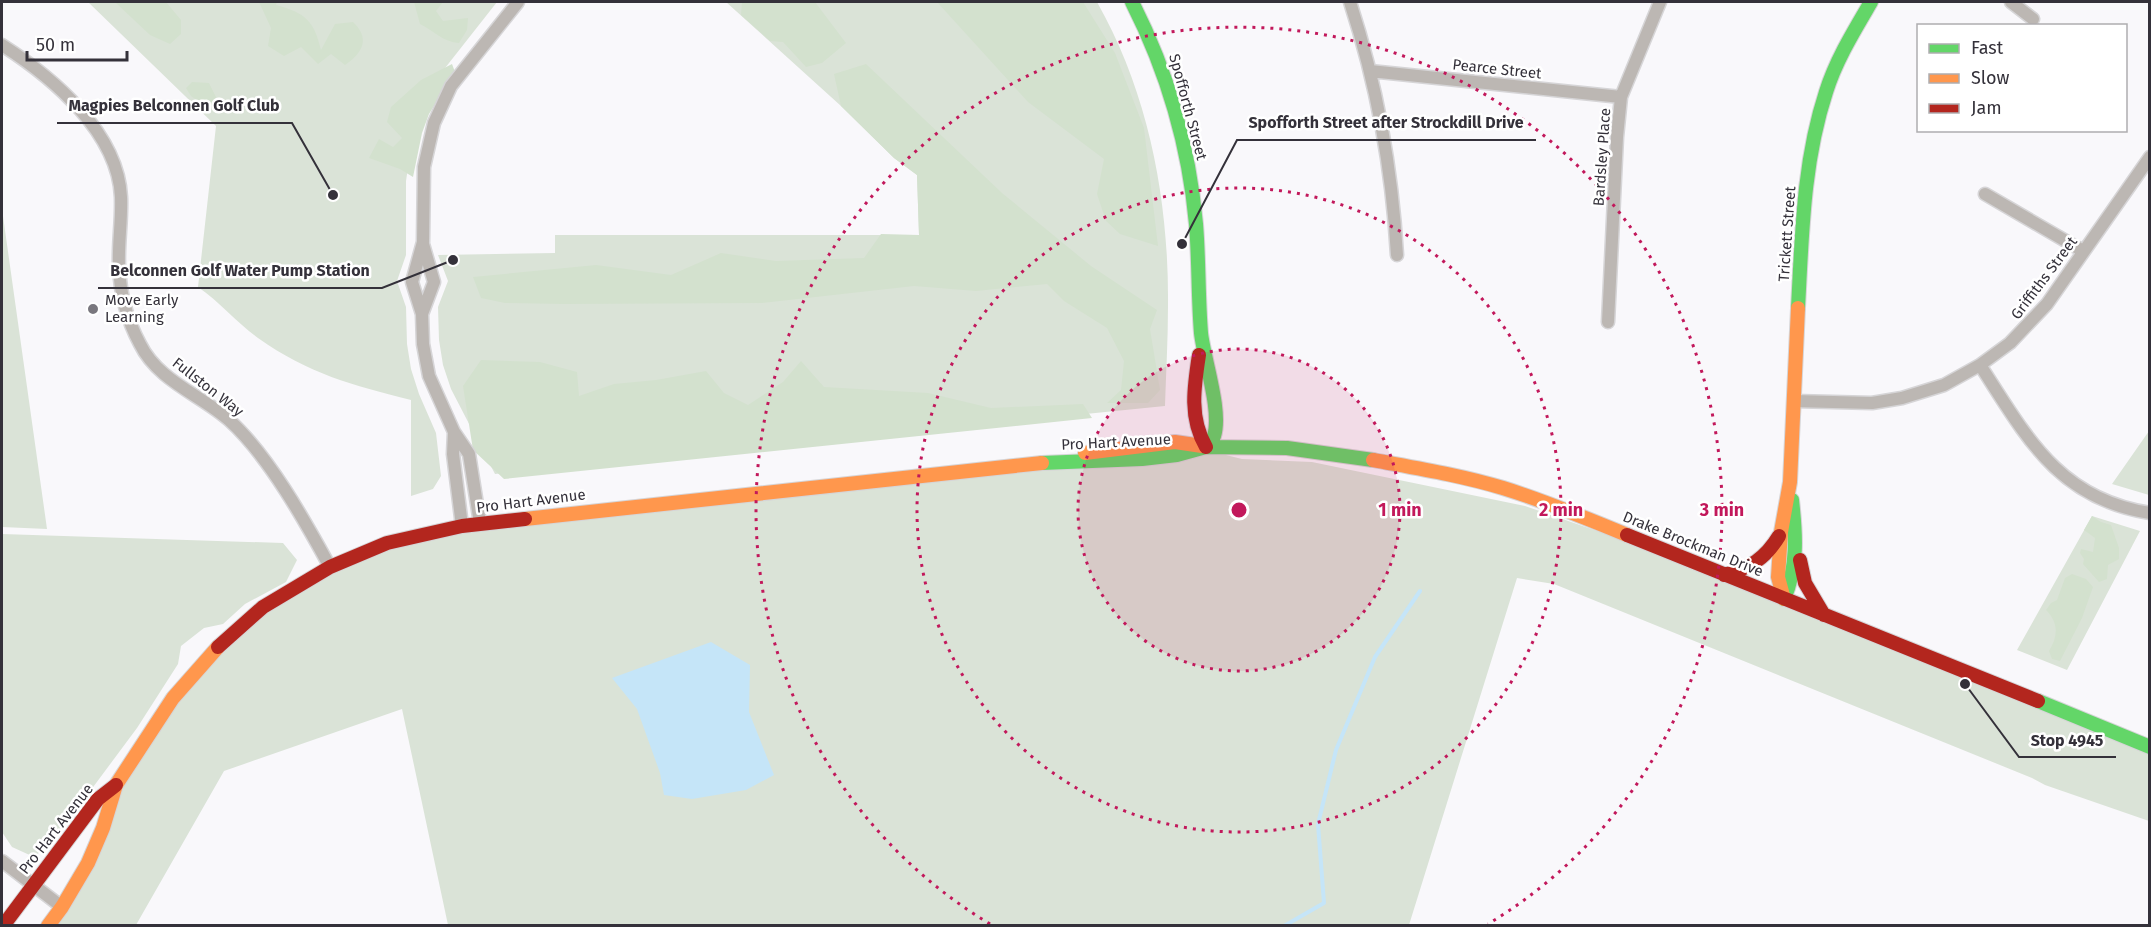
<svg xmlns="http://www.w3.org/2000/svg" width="2151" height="927" viewBox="0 0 2151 927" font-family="'Fira Sans',sans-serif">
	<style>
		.green { fill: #dae3d7 }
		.forest { fill: #d3e1ce }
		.water { fill: #c5e5f8 }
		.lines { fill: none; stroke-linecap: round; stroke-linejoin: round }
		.stream { stroke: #c5e5f8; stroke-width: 4 }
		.street-casing { stroke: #d6d5d7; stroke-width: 15 }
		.fast-casing { stroke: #d6d5d7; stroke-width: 16 }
		.slow-casing { stroke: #d6d5d7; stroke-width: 16 }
		.jam-casing { stroke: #d6d5d7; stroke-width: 16 }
		.street { stroke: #bcb7b3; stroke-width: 12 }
		.fast { stroke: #63d668; stroke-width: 14 }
		.slow { stroke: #ff974d; stroke-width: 14 }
		.jam { stroke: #b3261e; stroke-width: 14 }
		.ring { fill: none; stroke: #c2185b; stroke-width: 3; stroke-dasharray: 3 6 }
		.poi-dot { fill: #79777e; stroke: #fff; stroke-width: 2 }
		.labels { text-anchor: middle; stroke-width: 5; stroke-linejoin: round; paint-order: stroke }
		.street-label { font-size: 15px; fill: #34313a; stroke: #fff }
		.poi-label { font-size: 15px; fill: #34313a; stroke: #fff; text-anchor: start }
		.centre { fill: #c2185b; stroke: #fff; stroke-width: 3 }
		.ring-label { font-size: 18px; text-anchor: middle; font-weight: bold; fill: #c2185b; stroke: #fff; stroke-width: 5; stroke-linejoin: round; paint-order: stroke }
		.leader { fill: none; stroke: #34313a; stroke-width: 2 }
		.callout-dot { fill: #34313a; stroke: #fff; stroke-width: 2 }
		.callout-label { font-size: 16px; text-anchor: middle; font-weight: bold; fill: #34313a; stroke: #fff; stroke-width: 5; stroke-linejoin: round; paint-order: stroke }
	</style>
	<rect width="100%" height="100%" fill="#f9f8fb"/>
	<!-- green -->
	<path class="green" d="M 88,2 L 497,2 L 438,77 L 411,147 L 406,181 L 406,255 L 397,281 L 406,307 L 407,344 L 411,369 L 419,394 L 436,433 L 441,476 L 433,489 L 411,496 L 411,400 C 352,385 309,374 258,338 C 237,323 220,302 198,287 L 216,126 Z
		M 726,2 L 1097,2 C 1149,94 1169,200 1168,306 C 1168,339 1166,373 1165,406 L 495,474 L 451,389 L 443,365 L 439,340 L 438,307 L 448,281 L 438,255 L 555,253 L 555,235 L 919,235 L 917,175 L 894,158 L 841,106 Z
		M 2,209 L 47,529 L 2,527 Z
		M 2149,431 L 2149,495 L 2112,484 Z
		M 1222,454 L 1242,459 L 1312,462 L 1525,506 L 1724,575 L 2149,747 L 2149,821 L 2045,785 L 2032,778 L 1554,584 L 1517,578 L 1409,925 L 448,925 L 402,709 L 224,771 L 136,925 L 48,926 L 62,907 L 116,785 L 173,698 L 263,607 L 387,543 L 999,466 Z
		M 2092,516 L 2140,531 L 2067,670 L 2017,650 Z
		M 2,534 L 283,543 L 297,560 L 286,582 L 245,604 L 223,624 L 204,628 L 181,646 L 178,664 L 137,728 L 53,841 L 34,857 L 12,847 L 2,832 Z"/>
	<!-- forest -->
	<path class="forest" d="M 116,2 L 166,2 L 181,20 L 181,34 L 170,44 L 150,35 L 116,3 Z
		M 259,2 L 277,2 L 276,5 C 306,13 314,21 321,50 L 335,24 L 353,22 C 371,39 362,53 345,65 L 331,54 L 318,64 L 301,47 L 284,56 L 268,46 L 271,28 Z
		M 414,2 L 443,2 L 436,11 L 443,21 L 468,18 L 467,30 L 459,43 C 443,42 434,31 420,24 Z
		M 742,2 L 815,2 L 846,43 L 822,63 L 806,67 L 783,42 L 770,41 L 741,15 Z
		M 937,2 L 1083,2 L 1115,53 L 1144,128 L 1158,246 L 1120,234 L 1106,221 L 1097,194 L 1104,159 L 1028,102 Z
		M 452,64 L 455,72 L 429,114 L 422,133 L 413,177 L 400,169 L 369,158 L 379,139 L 393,147 L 402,138 L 387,122 L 391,107 L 421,80 Z
		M 866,64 L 1002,193 L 1091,266 L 1157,310 L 1150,329 L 1160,390 L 1148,403 L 1107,403 L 1121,390 L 1124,361 L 1107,328 L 1064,301 L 1047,284 L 976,291 L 914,286 L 762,303 L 564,304 L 505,303 L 481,298 L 473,277 L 596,265 L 671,275 L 721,253 L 776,261 L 864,258 L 881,234 L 919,235 L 917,175 L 894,158 L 841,106 L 834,74 Z
		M 192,82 L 209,83 L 216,97 L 214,106 L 206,107 L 191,96 L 186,88 Z
		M 481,360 L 540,362 L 577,372 L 579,396 L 614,384 L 656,380 L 706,371 L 724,393 L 748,405 L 783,382 L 801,361 L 824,387 L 928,393 L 991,408 L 1083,404 L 1092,418 L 504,479 L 473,450 L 463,386 Z
		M 2092,516 L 2101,522 L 2111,525 L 2119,548 L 2119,559 L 2108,565 L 2107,579 L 2099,582 L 2083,564 L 2084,559 L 2080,553 L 2081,549 L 2093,552 L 2095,538 L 2084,530 Z
		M 2072,574 L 2086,579 L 2093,587 L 2082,618 L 2060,661 L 2052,659 L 2049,651 C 2058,636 2059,623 2046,610 L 2051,603 L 2057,600 L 2065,578 Z"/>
	<!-- water -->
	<path class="water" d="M 711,642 L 750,665 L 749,712 L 774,775 L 746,790 L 692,799 L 664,795 L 660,773 L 637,709 L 612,678 Z"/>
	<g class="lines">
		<!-- stream -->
		<path class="stream" d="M 1284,926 L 1324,903 L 1318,824 L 1336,750 L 1375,657 L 1420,591"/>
		<!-- street casing -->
		<g class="street-casing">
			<path id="street" d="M 1350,2 C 1377,85 1392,168 1397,255
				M 2011,2 L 2033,19
				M 2,45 C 52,77 118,132 121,197 C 122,220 118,243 119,266 C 120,293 127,320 140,344 C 158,381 201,395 229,420 C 268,455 305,521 330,567
				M 1370,71 L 1621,97
				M 1985,194 L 2083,251
				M 422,314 L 434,282 L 423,244
				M 1608,322 L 1617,137 L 1621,97 L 1660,2
				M 1980,365 C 2026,436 2058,499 2150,513
				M 1794,401 L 1872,403 L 1902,398 L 1944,385 L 1980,365 L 2010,343 L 2047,304 L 2150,157
				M 454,432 L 453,454 L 462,526
				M 480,523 L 469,454 L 454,432 L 429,376 L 423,344 L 422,314 L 412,282 L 423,242 L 424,167 L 434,123 L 451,86 L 518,2
				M 2,861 L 62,907"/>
		</g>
		<!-- fast casing -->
		<g class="fast-casing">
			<path id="fast" d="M 1132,2 C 1167,71 1189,146 1196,224 C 1199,260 1198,296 1201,333 C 1204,360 1222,411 1214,436 C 1213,440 1209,444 1206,447
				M 1798,308 C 1802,235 1803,162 1826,92 C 1836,60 1854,31 1871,2
				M 1042,463 L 1142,459 L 1177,455 L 1206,447 L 1287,448 L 1373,460
				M 1784,599 C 1798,566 1796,535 1792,500
				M 2038,701 L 2150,747"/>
		</g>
		<!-- slow casing -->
		<g class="slow-casing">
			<path id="slow" d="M 1085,453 L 1175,442 L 1202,446
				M 1373,460 C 1416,468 1460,475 1503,488 C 1545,501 1586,518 1627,535
				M 525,519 L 1042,463
				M 1784,599 L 1778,577 L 1781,532 L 1790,482 L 1798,308
				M 48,926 L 62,907 L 88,863 L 103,828 L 116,785 L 173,698 L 218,647"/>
		</g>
		<!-- jam casing -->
		<g class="jam-casing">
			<path id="jam" d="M 1199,355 C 1194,387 1189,418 1206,447
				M 1627,535 L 2038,701
				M 1800,560 L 1805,583 L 1824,615
				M 1724,575 C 1750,568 1765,559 1779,536
				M 218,647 L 263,607 L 330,567 L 387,543 L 462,526 L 525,519
				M 3,926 L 98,799 L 116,785"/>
		</g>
		<!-- street -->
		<use href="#street" class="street"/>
		<!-- fast -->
		<use href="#fast" class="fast"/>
		<!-- slow -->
		<use href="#slow" class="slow"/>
		<!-- jam -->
		<use href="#jam" class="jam"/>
	</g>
	<!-- distance rings -->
	<circle cx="1239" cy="510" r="161" fill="#c2185b" fill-opacity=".12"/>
	<g class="ring">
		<circle cx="1239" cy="510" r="161"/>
		<circle cx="1239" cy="510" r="322"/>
		<path d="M990 924A483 483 0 1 1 1488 924"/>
	</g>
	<!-- markers -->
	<circle class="poi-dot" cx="93" cy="309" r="6"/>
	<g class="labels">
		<!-- street labels -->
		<g class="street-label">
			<text transform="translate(1497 69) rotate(6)" y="5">Pearce Street</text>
			<text transform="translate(1188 107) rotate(75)" y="5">Spofforth Street</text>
			<text transform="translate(1602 157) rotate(-86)" y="5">Bardsley Place</text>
			<text transform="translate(1787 234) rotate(-86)" y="5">Trickett Street</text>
			<text transform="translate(2044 278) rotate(-53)" y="5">Griffiths Street</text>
			<text transform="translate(208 387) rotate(38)" y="5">Fullston Way</text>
			<text transform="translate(1116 442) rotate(-3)" y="5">Pro Hart Avenue</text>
			<text transform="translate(531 501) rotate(-7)" y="5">Pro Hart Avenue</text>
			<text transform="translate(1693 544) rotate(22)" y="5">Drake Brockman Drive</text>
			<text transform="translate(56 829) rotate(-52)" y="5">Pro Hart Avenue</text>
		</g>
		<!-- poi labels -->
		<g class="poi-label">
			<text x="105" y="305">Move Early<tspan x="105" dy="17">Learning</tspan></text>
		</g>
	</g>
	<circle cx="1239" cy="510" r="9" class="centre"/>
	<g class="ring-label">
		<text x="1400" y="516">1 min</text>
		<text x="1561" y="516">2 min</text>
		<text x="1722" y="516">3 min</text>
	</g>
	<!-- callouts -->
	<path class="leader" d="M333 195L292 123H57M1182 244L1237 140H1536M453 260L382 288H98M1965 684L2019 757H2116"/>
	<g class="callout-dot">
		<circle cx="333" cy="195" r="6"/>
		<circle cx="1182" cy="244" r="6"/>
		<circle cx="453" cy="260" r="6"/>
		<circle cx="1965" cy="684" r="6"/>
	</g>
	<g class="callout-label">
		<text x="174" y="111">Magpies Belconnen Golf Club</text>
		<text x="1386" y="128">Spofforth Street after Strockdill Drive</text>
		<text x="240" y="276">Belconnen Golf Water Pump Station</text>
		<text x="2067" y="746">Stop 4945</text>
	</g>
	<!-- border -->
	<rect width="2151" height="927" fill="none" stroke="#34313a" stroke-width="6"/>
	<!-- legend -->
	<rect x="1917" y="24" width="210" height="108" fill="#ffffff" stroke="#aeadb0" stroke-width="1.5"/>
	<rect x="1929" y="44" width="30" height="9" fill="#63d668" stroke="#aeadb0" stroke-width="1.5"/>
	<text x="1971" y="54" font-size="18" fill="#34313a">Fast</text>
	<rect x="1929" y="74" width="30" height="9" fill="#ff974d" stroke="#aeadb0" stroke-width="1.5"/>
	<text x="1971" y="84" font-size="18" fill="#34313a">Slow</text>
	<rect x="1929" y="104" width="30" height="9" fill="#b3261e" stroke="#aeadb0" stroke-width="1.5"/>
	<text x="1971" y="114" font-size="18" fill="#34313a">Jam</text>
	<!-- scale -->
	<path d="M27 51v9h100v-9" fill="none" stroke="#34313a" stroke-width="3"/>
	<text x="36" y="51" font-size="18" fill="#34313a" stroke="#ffffff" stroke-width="4.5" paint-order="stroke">50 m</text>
</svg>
